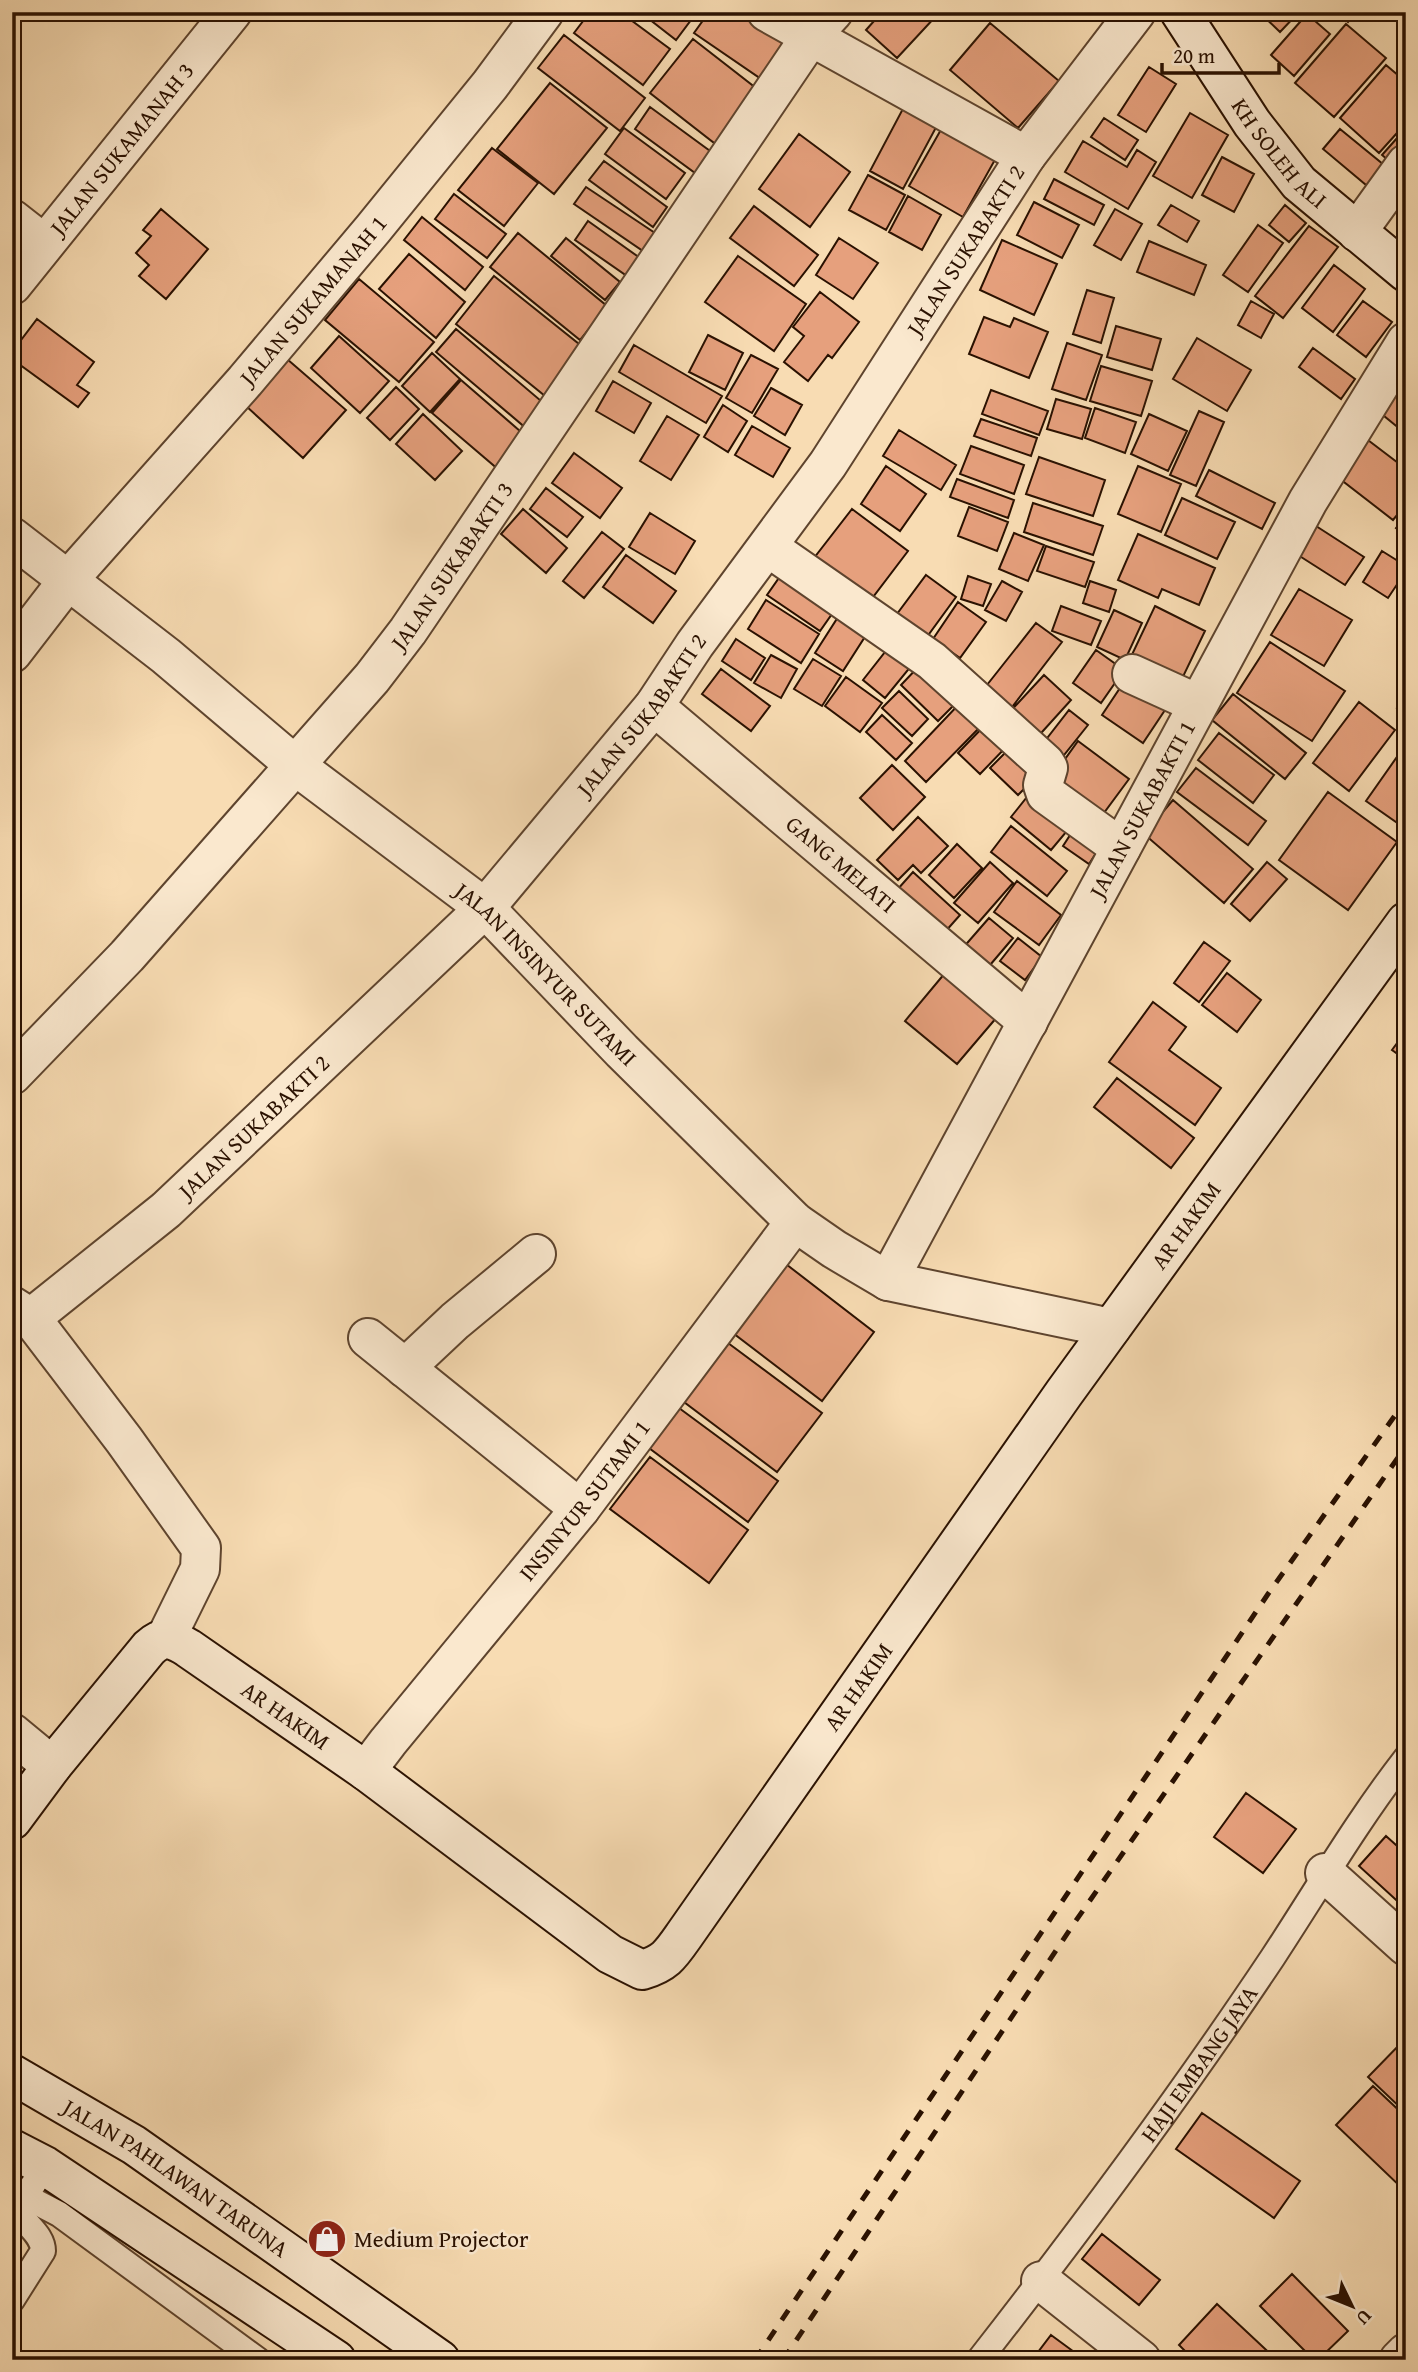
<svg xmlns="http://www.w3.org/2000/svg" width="1418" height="2372" viewBox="0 0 1418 2372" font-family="'Gentium Book Plus',serif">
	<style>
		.building { fill: #e6a07d; stroke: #2a1101; stroke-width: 2 }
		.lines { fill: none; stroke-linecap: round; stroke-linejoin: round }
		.lane-casing { stroke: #5e442e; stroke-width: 28 }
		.street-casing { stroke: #5e442e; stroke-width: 42 }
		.secondary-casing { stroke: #2a1101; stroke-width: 42 }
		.lane { stroke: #fae8ce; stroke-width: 24 }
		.street { stroke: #fae8ce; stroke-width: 38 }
		.secondary { stroke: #fae8ce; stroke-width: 38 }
		.rail { stroke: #2a1101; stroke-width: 5; stroke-dasharray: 12 12; stroke-linecap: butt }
		.labels { text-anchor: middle; stroke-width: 5; stroke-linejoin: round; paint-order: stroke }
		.street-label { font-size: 23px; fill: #2a1101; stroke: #fae8ce }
		.poi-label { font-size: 23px; fill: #2a1101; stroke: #fae8ce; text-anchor: start }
	</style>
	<rect width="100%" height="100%" fill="#f8dcb3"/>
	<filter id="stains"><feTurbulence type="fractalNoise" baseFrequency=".00286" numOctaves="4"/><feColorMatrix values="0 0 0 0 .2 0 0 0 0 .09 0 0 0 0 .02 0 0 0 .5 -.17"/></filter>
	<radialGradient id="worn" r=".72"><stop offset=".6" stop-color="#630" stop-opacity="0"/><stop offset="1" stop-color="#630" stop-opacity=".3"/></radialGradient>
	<!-- building -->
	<path class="building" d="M 590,12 L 620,12 L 670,49 L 643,85 L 574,33 Z
		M 640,12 L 697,12 L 676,40 Z
		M 709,12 L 737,12 L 788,47 L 764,81 L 694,33 Z
		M 882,12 L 934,12 L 937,15 L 897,58 L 866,30 Z
		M 1259,12 L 1299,12 L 1280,32 Z
		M 1338,12 L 1357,12 L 1348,22 Z
		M 1307,14 L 1330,34 L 1294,76 L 1271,55 Z
		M 990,23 L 1059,81 L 1018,128 L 950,70 Z
		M 1346,24 L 1386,58 L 1334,117 L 1295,83 Z
		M 564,35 L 645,98 L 620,131 L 538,68 Z
		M 693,39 L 761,92 L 718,146 L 650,93 Z
		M 1386,65 L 1406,82 L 1406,123 L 1379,153 L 1340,118 Z
		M 1149,67 L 1176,84 L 1146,132 L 1118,115 Z
		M 550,83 L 607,128 L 554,194 L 497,149 Z
		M 906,103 L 940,120 L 903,189 L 870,171 Z
		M 650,107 L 721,159 L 706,181 L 635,129 Z
		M 1190,113 L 1228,135 L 1192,198 L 1153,176 Z
		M 1104,118 L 1138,140 L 1125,160 L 1091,137 Z
		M 947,119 L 1001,149 L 963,217 L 909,186 Z
		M 624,128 L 685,173 L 666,199 L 605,154 Z
		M 1406,128 L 1406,154 L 1395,166 L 1382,155 Z
		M 1340,129 L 1395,174 L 1378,195 L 1323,149 Z
		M 799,134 L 850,172 L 810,227 L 759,189 Z
		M 1083,141 L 1127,167 L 1137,150 L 1156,162 L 1128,209 L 1065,172 Z
		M 492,148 L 538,183 L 504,226 L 458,190 Z
		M 1222,157 L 1254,174 L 1234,212 L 1202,195 Z
		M 604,161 L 667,207 L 653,227 L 589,180 Z
		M 868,175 L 905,195 L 886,230 L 849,210 Z
		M 1054,179 L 1104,205 L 1094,225 L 1044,199 Z
		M 586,187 L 655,233 L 643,251 L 574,204 Z
		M 454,194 L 506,234 L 487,258 L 435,219 Z
		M 908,196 L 941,215 L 922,250 L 889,232 Z
		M 1034,202 L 1079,225 L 1062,258 L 1017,235 Z
		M 1171,205 L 1199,221 L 1187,242 L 1158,225 Z
		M 1285,205 L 1306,223 L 1289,242 L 1269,225 Z
		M 754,206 L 818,255 L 794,286 L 730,238 Z
		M 161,209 L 208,249 L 166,299 L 139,276 L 149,265 L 136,253 L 151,236 L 143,230 Z
		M 1115,209 L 1142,224 L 1121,260 L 1094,245 Z
		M 422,217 L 483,267 L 465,290 L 404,240 Z
		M 588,221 L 640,258 L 627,276 L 575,240 Z
		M 1258,225 L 1283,243 L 1248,292 L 1223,275 Z
		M 1309,226 L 1338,247 L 1283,318 L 1255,296 Z
		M 518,233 L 607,306 L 580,340 L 490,267 Z
		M 566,238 L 620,282 L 605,300 L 551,256 Z
		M 839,238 L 878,263 L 853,299 L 816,275 Z
		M 1002,240 L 1057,264 L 1034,315 L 980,290 Z
		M 1149,241 L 1206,265 L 1194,295 L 1137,272 Z
		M 409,254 L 465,302 L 436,338 L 379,289 Z
		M 738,256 L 806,304 L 774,351 L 705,302 Z
		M 1334,265 L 1365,289 L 1333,332 L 1302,308 Z
		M 494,276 L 589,352 L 550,400 L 456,324 Z
		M 359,279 L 434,342 L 399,382 L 325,320 Z
		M 1087,290 L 1114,298 L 1101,343 L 1073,334 Z
		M 820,292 L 859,322 L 832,358 L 828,355 L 808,381 L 784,362 L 804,336 L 793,327 Z
		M 1251,301 L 1274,314 L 1261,338 L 1238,325 Z
		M 1363,301 L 1392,322 L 1366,357 L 1337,335 Z
		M 984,317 L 1010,327 L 1014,318 L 1048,332 L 1029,378 L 969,354 Z
		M 37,319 L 94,362 L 77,385 L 89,393 L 78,407 L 12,359 L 12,352 Z
		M 1116,326 L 1161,339 L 1152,370 L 1107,357 Z
		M 456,329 L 547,406 L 527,429 L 436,352 Z
		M 708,335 L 743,353 L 725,390 L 689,372 Z
		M 339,336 L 389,381 L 360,413 L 311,368 Z
		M 1197,338 L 1251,370 L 1227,411 L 1173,379 Z
		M 1067,343 L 1102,355 L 1086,400 L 1052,389 Z
		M 634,345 L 722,396 L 706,423 L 619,372 Z
		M 1313,348 L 1355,379 L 1341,399 L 1299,367 Z
		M 432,353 L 460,379 L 430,412 L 402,386 Z
		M 751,355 L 778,369 L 752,413 L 726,398 Z
		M 287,359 L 346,410 L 303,458 L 246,406 Z
		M 1101,366 L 1152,381 L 1141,416 L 1090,401 Z
		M 1406,377 L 1406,434 L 1378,411 Z
		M 461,380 L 528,438 L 499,470 L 432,413 Z
		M 613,381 L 651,403 L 634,433 L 596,411 Z
		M 396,387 L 419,409 L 390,440 L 367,418 Z
		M 771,388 L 802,405 L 785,435 L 754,416 Z
		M 991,390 L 1048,411 L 1039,435 L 982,414 Z
		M 1056,399 L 1091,409 L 1082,439 L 1047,429 Z
		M 723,405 L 747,421 L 728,452 L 704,437 Z
		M 1095,408 L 1136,422 L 1125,453 L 1085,438 Z
		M 1199,411 L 1224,422 L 1196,486 L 1170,475 Z
		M 423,414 L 462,451 L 435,480 L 396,444 Z
		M 1149,414 L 1187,431 L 1168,471 L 1131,454 Z
		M 667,416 L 699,435 L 671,480 L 640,461 Z
		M 981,419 L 1037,438 L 1031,456 L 974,436 Z
		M 752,426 L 790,448 L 773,477 L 735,455 Z
		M 899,430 L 956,465 L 941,490 L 883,456 Z
		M 1360,434 L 1406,469 L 1406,504 L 1393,520 L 1331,472 Z
		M 971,446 L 1024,465 L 1014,494 L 960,474 Z
		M 574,453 L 622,488 L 600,518 L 552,483 Z
		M 1039,457 L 1105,480 L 1093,516 L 1026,494 Z
		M 886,466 L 926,494 L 900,531 L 861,504 Z
		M 1138,466 L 1181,484 L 1161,532 L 1118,514 Z
		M 1209,470 L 1275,503 L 1262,529 L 1196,496 Z
		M 957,479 L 1014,500 L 1008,518 L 950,497 Z
		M 546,488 L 583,517 L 567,537 L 530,509 Z
		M 1182,498 L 1235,522 L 1217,559 L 1165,535 Z
		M 1033,503 L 1103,526 L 1093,555 L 1024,532 Z
		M 969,507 L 1008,522 L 997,551 L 958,536 Z
		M 523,509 L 567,548 L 546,573 L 501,534 Z
		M 852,509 L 908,551 L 870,601 L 814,558 Z
		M 650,513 L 695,541 L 675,574 L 629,547 Z
		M 1406,516 L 1406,536 L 1396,528 Z
		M 1316,526 L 1364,557 L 1345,585 L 1298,555 Z
		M 602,532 L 624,549 L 584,598 L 563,581 Z
		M 1014,533 L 1044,545 L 1028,581 L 999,569 Z
		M 1138,534 L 1215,568 L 1199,605 L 1162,589 L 1158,598 L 1118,580 Z
		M 1046,546 L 1094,562 L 1085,587 L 1037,571 Z
		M 1382,551 L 1406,566 L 1406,571 L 1388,598 L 1363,582 Z
		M 626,555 L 676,591 L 653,623 L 603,587 Z
		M 781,575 L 834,611 L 820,631 L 767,595 Z
		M 926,575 L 956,597 L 921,645 L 891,622 Z
		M 968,576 L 991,584 L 983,606 L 961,599 Z
		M 1002,581 L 1022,592 L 1006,621 L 985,610 Z
		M 1090,581 L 1116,590 L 1109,612 L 1083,603 Z
		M 1299,589 L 1352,620 L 1324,666 L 1271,635 Z
		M 766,600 L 819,634 L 801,663 L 748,629 Z
		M 958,602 L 986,622 L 960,658 L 933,639 Z
		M 1061,606 L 1101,621 L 1091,645 L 1052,631 Z
		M 1155,606 L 1205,631 L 1178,687 L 1128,663 Z
		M 1114,610 L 1142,623 L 1125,660 L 1097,647 Z
		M 840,614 L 868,632 L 843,671 L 815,653 Z
		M 1036,623 L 1062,642 L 1009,711 L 983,690 Z
		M 736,639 L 765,658 L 751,680 L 722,661 Z
		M 1270,642 L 1345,691 L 1312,741 L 1237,693 Z
		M 889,647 L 912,665 L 885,698 L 863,680 Z
		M 1096,650 L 1124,670 L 1101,703 L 1073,683 Z
		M 771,655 L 797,669 L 781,698 L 754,683 Z
		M 813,659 L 841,676 L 822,706 L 794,689 Z
		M 921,664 L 958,701 L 938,721 L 901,685 Z
		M 721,669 L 770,706 L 751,731 L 702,694 Z
		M 1044,675 L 1071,700 L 1033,742 L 1006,716 Z
		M 846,677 L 882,703 L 860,732 L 825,706 Z
		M 1124,682 L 1165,710 L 1143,743 L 1102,715 Z
		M 899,691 L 928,719 L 912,736 L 882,708 Z
		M 1233,694 L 1306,753 L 1285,779 L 1212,720 Z
		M 1406,695 L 1406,714 L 1397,708 Z
		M 962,701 L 984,723 L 926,782 L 905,761 Z
		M 1359,702 L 1395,730 L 1349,791 L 1313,763 Z
		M 1069,710 L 1088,725 L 1060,760 L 1041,746 Z
		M 882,715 L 912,743 L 896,760 L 866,732 Z
		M 988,722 L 1010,743 L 980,774 L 958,753 Z
		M 1219,733 L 1274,775 L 1253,803 L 1198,760 Z
		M 1078,741 L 1129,779 L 1095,825 L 1045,787 Z
		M 1406,744 L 1406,829 L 1366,801 Z
		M 1012,746 L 1040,773 L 1018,795 L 990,768 Z
		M 892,765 L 925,797 L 893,830 L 860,798 Z
		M 1196,768 L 1266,821 L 1248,845 L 1177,792 Z
		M 1031,792 L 1072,825 L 1051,850 L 1011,817 Z
		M 1328,792 L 1397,842 L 1348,910 L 1279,860 Z
		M 1173,800 L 1253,869 L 1224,903 L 1144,834 Z
		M 918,817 L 948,846 L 921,873 L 913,865 L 898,880 L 877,860 Z
		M 1011,826 L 1067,871 L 1047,896 L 991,852 Z
		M 1076,826 L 1102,844 L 1089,864 L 1063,846 Z
		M 957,844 L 982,868 L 954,898 L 929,875 Z
		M 990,862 L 1013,883 L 978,923 L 954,903 Z
		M 1267,862 L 1287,879 L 1250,921 L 1231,904 Z
		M 913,872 L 960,915 L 937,941 L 889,899 Z
		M 1017,881 L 1061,915 L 1039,945 L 994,912 Z
		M 989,918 L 1013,938 L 979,978 L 955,957 Z
		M 1018,938 L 1042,957 L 1025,980 L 1000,961 Z
		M 1204,942 L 1230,961 L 1199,1002 L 1174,983 Z
		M 945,973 L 997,1017 L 957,1064 L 905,1021 Z
		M 1227,973 L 1261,1000 L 1237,1032 L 1202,1005 Z
		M 1153,1002 L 1186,1027 L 1169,1050 L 1221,1088 L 1195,1125 L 1109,1062 Z
		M 1406,1031 L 1406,1060 L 1392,1050 Z
		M 1117,1078 L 1194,1138 L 1171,1168 L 1094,1107 Z
		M 782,1261 L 874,1332 L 822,1401 L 729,1330 Z
		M 724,1340 L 822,1413 L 777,1472 L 680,1399 Z
		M 679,1408 L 778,1481 L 748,1522 L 649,1448 Z
		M 650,1457 L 748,1530 L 709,1583 L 610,1509 Z
		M 1246,1793 L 1296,1829 L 1263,1873 L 1214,1837 Z
		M 1386,1836 L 1406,1854 L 1406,1909 L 1359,1866 Z
		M 1406,2038 L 1406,2113 L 1368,2077 Z
		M 1373,2086 L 1406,2117 L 1406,2192 L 1336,2125 Z
		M 1202,2113 L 1300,2181 L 1274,2218 L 1176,2149 Z
		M 1102,2234 L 1160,2280 L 1139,2305 L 1082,2259 Z
		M 1292,2274 L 1348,2331 L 1318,2360 L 1314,2360 L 1260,2306 Z
		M 1217,2304 L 1277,2360 L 1194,2360 L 1179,2345 Z
		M 1051,2335 L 1085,2360 L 1032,2360 Z"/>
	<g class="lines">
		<!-- lane casing -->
		<g class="lane-casing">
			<g id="lane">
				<path d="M 20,2205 L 38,2203 L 59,2214 L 258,2360"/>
				<path d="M 12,2300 L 43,2251 C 43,2233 22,2224 18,2208 L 45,2166"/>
				<path id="s1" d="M 979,2360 C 1082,2228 1181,2095 1273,1957 C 1317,1890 1357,1821 1406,1758"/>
			</g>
		</g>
		<!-- street casing -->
		<g class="street-casing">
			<g id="street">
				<path d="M 767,12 L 1026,156"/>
				<path d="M 12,219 L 44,244"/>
				<path d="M 1357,232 L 1406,164"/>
				<path id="s2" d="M 12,285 L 232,12"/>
				<path id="s3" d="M 12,537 L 166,656 L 296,766 L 485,908 L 622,1051 L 795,1222 L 834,1249 L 888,1281 L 1111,1328"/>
				<path d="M 768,547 L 932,661 L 1045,763 L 1048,768 L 1043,785 L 1046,794 L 1121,848"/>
				<path id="s4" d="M 12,653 L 69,579 L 245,381 L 373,229 L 490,85 L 544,12"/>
				<path d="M 1132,674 L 1198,704"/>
				<path id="s5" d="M 654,706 L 1028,1022"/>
				<path id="s6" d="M 12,1075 L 127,956 L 372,678 L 408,631 L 811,36 L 833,12"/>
				<path id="s7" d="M 888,1281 L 1308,501 L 1406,342"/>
				<path d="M 12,1306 L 31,1318 L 124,1440 L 201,1548 L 200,1569 L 166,1638"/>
				<path id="s8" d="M 31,1318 L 166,1210 L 485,908 L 654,706 L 695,644 L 828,464 L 1026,156 L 1136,12"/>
				<path d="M 368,1338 L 580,1509"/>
				<path d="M 405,1368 L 455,1321 L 536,1254"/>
				<path d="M 12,1733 L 52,1766"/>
				<path id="s9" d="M 366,1771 L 388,1742 L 580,1509 L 795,1222"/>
				<path d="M 1325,1873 L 1406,1946"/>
				<path d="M 1041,2281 L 1141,2360"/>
				<path d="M 1399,2360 L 1406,2353"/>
			</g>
		</g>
		<!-- secondary casing -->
		<g class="secondary-casing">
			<g id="secondary">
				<path id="s10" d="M 1180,12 L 1252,123 L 1299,183 L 1406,272"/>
				<path id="s11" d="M 12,1820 L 52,1766 L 149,1648 C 163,1635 172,1638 188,1648 L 366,1771 L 610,1954 L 642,1970 C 666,1963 671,1954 685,1934 L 1064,1393 L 1406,922"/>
				<path id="s12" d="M 12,2074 L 134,2145 L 440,2360"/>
				<path d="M 12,2149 L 45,2166 L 336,2360"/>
			</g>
		</g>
		<!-- lane -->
		<use href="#lane" class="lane"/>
		<!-- street -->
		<use href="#street" class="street"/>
		<!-- secondary -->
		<use href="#secondary" class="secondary"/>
		<!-- rail -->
		<path class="rail" d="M 755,2360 L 1268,1594 L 1406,1400
			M 783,2360 L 1075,1922 L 1406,1446"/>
	</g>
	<!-- icons -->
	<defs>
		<g id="shop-disc" transform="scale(2.0125)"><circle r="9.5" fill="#8f2418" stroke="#fae8ce"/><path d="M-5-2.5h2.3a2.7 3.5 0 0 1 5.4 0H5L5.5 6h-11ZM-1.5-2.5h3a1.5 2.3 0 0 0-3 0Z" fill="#fff"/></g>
	</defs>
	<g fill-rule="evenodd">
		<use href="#shop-disc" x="327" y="2239"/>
	</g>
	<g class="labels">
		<!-- street labels -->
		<g class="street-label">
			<text dy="8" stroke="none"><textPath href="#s2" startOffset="175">JALAN SUKAMANAH 3</textPath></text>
			<text dy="8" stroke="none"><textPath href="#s10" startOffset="173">KH SOLEH ALI</textPath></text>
			<text dy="8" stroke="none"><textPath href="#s8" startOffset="1428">JALAN SUKABAKTI 2</textPath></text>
			<text dy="8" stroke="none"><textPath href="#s4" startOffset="464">JALAN SUKAMANAH 1</textPath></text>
			<text dy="8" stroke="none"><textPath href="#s6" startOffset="674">JALAN SUKABAKTI 3</textPath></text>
			<text dy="8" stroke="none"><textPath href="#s8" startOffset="861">JALAN SUKABAKTI 2</textPath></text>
			<text dy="8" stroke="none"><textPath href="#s7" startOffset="536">JALAN SUKABAKTI 1</textPath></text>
			<text dy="8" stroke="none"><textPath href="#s5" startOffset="245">GANG MELATI</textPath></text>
			<text dy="8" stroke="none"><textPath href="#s3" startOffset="691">JALAN INSINYUR SUTAMI</textPath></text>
			<text dy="8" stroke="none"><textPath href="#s8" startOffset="294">JALAN SUKABAKTI 2</textPath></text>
			<text dy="8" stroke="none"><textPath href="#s11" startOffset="1746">AR HAKIM</textPath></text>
			<text dy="8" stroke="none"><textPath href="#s9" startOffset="348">INSINYUR SUTAMI 1</textPath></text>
			<text dy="8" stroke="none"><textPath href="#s11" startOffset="1180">AR HAKIM</textPath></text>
			<text dy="8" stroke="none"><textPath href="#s11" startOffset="382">AR HAKIM</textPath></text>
			<text dy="8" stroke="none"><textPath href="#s1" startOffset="369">HAJI EMBANG JAYA</textPath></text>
			<text dy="8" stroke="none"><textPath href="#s12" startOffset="194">JALAN PAHLAWAN TARUNA</textPath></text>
		</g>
		<!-- poi labels -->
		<g class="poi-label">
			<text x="354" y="2247">Medium Projector</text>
		</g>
	</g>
	<!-- margin -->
	<rect width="1418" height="2372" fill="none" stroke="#f8dcb3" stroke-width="42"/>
	<rect x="14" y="14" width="1390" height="2344" fill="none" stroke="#2a1101" stroke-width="3.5"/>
	<rect x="21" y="21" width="1376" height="2330" fill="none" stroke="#2a1101" stroke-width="2"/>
	<!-- north arrow -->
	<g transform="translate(1352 2306) rotate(133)" stroke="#fae8ce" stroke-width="5" paint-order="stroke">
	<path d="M0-5L12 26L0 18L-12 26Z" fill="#2a1101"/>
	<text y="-10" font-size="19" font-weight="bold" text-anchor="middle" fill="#2a1101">U</text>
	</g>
	<!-- scale -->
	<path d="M1162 63v10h117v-10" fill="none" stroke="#2a1101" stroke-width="3.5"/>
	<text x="1173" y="63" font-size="21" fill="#2a1101" stroke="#fae8ce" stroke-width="5" paint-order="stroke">20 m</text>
	<rect width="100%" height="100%" filter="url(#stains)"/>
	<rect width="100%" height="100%" fill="url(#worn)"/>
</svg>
